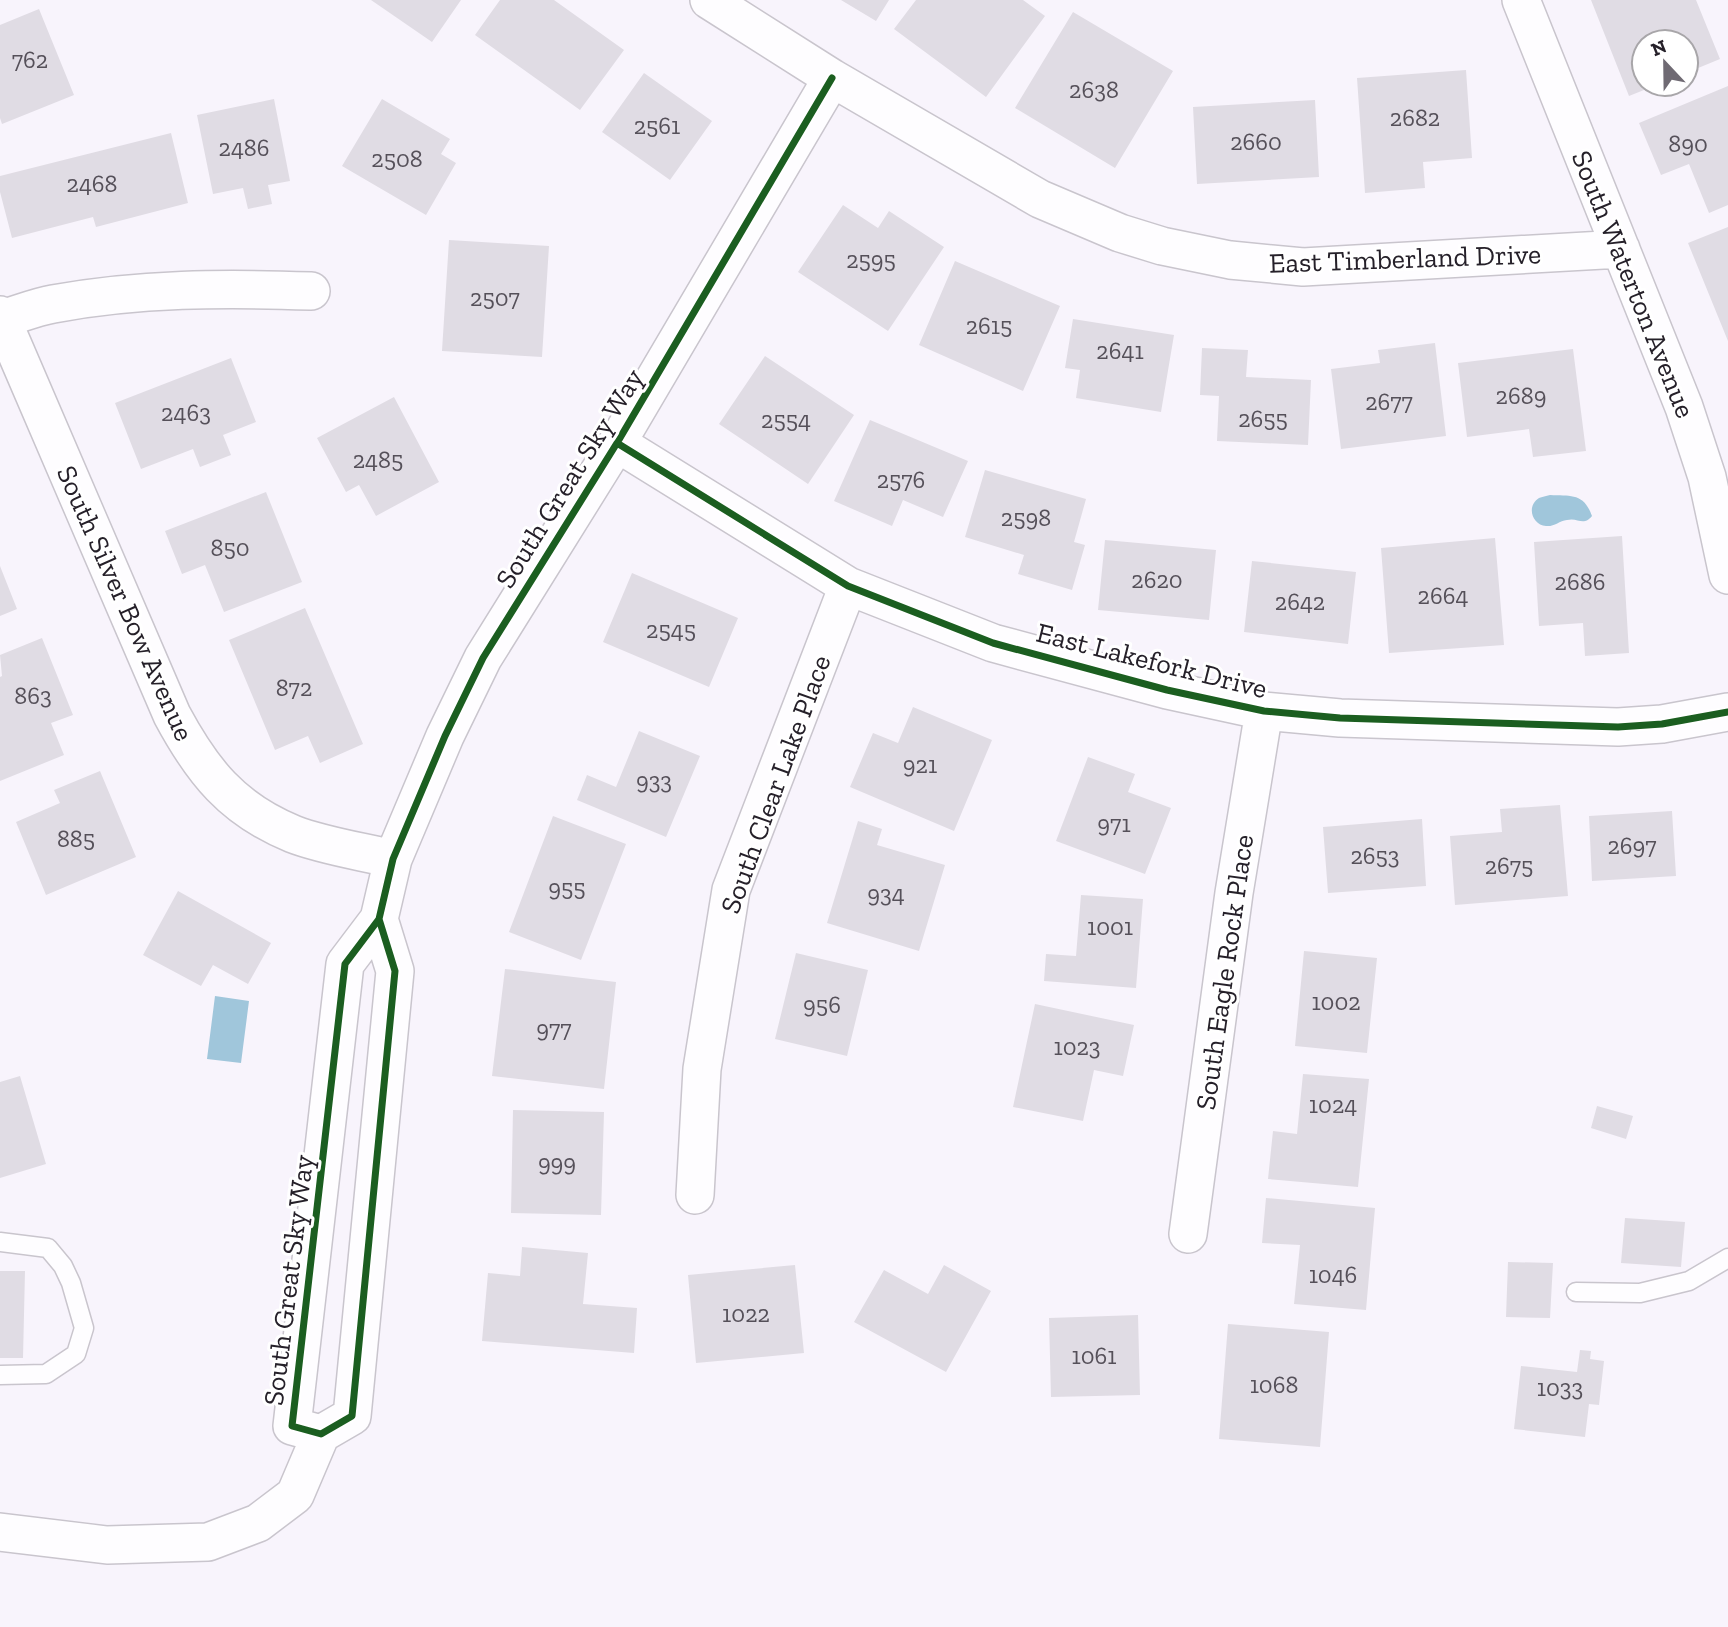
<svg xmlns="http://www.w3.org/2000/svg" width="1728" height="1627" viewBox="0 0 1728 1627" font-family="'Zilla Slab',serif">
	<style>
		.water { fill: #a0c6db }
		.building { fill: #e0dce4 }
		.lines { fill: none; stroke-linecap: round; stroke-linejoin: round }
		.lane-casing { stroke: #c9c5cd; stroke-width: 21 }
		.street-casing { stroke: #c9c5cd; stroke-width: 40 }
		.lane { stroke: #fefdff; stroke-width: 18 }
		.street { stroke: #fefdff; stroke-width: 37 }
		.cycleway-casing { stroke: #fff; stroke-width: 11 }
		.cycleway { stroke: #1b5e20; stroke-width: 7 }
		.labels { text-anchor: middle; stroke-width: 6; stroke-linejoin: round; paint-order: stroke }
		.number-label { font-size: 24px; fill: #555059 }
		.street-label { font-size: 28px; fill: #252029; stroke: #fff }
	</style>
	<rect width="100%" height="100%" fill="#f8f4fc"/>
	<!-- water -->
	<path class="water" d="M 1550,495 C 1571,496 1584,493 1592,516 C 1583,527 1578,517 1567,520 C 1559,521 1554,527 1546,526 C 1532,525 1526,506 1539,498 C 1542,497 1546,496 1550,495 Z
		M 215,996 L 249,1001 L 241,1063 L 207,1059 Z"/>
	<!-- building -->
	<path class="building" d="M 371,0 L 461,0 L 432,42 Z
		M 500,0 L 554,0 L 624,50 L 580,110 L 475,35 Z
		M 841,0 L 889,0 L 876,21 Z
		M 916,0 L 1023,0 L 1045,16 L 986,97 L 894,29 Z
		M 1591,0 L 1696,0 L 1720,59 L 1686,73 L 1686,42 L 1644,42 L 1644,84 L 1659,84 L 1629,96 Z
		M 39,9 L 74,95 L 2,124 L 0,118 L 0,25 Z
		M 1073,12 L 1173,71 L 1115,168 L 1015,108 Z
		M 1466,70 L 1472,158 L 1423,162 L 1425,188 L 1365,193 L 1357,78 Z
		M 644,73 L 712,121 L 670,180 L 602,132 Z
		M 1728,86 L 1728,205 L 1709,213 L 1689,164 L 1661,175 L 1639,123 Z
		M 274,99 L 290,181 L 268,185 L 272,204 L 248,209 L 243,188 L 213,194 L 197,115 Z
		M 382,99 L 450,139 L 441,154 L 456,163 L 426,215 L 342,166 Z
		M 1315,100 L 1319,177 L 1197,184 L 1193,107 Z
		M 171,133 L 188,203 L 96,227 L 93,217 L 12,238 L 0,192 L 0,176 Z
		M 843,205 L 878,228 L 889,211 L 944,247 L 888,331 L 798,272 Z
		M 1728,227 L 1728,341 L 1688,243 Z
		M 449,240 L 549,246 L 542,357 L 442,351 Z
		M 955,261 L 1060,306 L 1023,391 L 919,345 Z
		M 1073,319 L 1174,335 L 1161,412 L 1076,398 L 1080,370 L 1065,368 Z
		M 1435,343 L 1446,436 L 1341,449 L 1331,369 L 1380,363 L 1378,350 Z
		M 1202,348 L 1248,350 L 1246,377 L 1311,380 L 1308,445 L 1217,441 L 1219,396 L 1200,395 Z
		M 1573,349 L 1586,451 L 1533,457 L 1529,429 L 1467,437 L 1458,363 Z
		M 765,356 L 854,415 L 808,484 L 719,424 Z
		M 231,358 L 256,422 L 223,435 L 231,455 L 200,467 L 193,449 L 141,469 L 115,403 Z
		M 394,397 L 439,482 L 376,516 L 359,485 L 346,492 L 317,438 Z
		M 870,420 L 968,461 L 943,517 L 903,500 L 892,526 L 834,501 Z
		M 985,470 L 1086,499 L 1074,542 L 1085,545 L 1072,590 L 1018,574 L 1024,555 L 965,537 Z
		M 266,492 L 302,582 L 224,612 L 205,565 L 182,574 L 165,531 Z
		M 1622,536 L 1629,653 L 1585,656 L 1583,623 L 1539,626 L 1534,542 Z
		M 1495,538 L 1504,645 L 1389,653 L 1381,548 Z
		M 1105,540 L 1216,550 L 1209,620 L 1098,610 Z
		M 1252,561 L 1356,572 L 1348,644 L 1244,632 Z
		M 0,566 L 17,609 L 0,616 Z
		M 632,573 L 738,618 L 709,687 L 603,642 Z
		M 305,608 L 363,744 L 320,763 L 308,736 L 275,750 L 229,640 Z
		M 42,638 L 73,715 L 51,723 L 64,755 L 0,781 L 0,677 L 2,676 L 0,655 Z
		M 913,707 L 992,740 L 954,831 L 850,787 L 873,733 L 898,743 Z
		M 639,731 L 700,756 L 666,837 L 577,800 L 587,775 L 616,787 Z
		M 1088,757 L 1135,774 L 1128,792 L 1171,808 L 1145,874 L 1056,841 Z
		M 100,771 L 136,857 L 46,895 L 16,822 L 60,803 L 54,790 Z
		M 1560,805 L 1568,896 L 1455,905 L 1450,836 L 1502,832 L 1500,809 Z
		M 1672,811 L 1676,876 L 1592,881 L 1589,816 Z
		M 553,816 L 626,844 L 581,960 L 509,932 Z
		M 1422,819 L 1426,886 L 1328,893 L 1323,827 Z
		M 858,821 L 882,829 L 877,845 L 945,865 L 919,951 L 827,923 Z
		M 178,891 L 271,943 L 248,984 L 213,965 L 201,986 L 143,955 Z
		M 1081,895 L 1143,899 L 1136,988 L 1044,981 L 1046,954 L 1076,956 Z
		M 1304,951 L 1377,958 L 1367,1053 L 1295,1046 Z
		M 796,953 L 868,970 L 847,1056 L 775,1039 Z
		M 505,969 L 616,982 L 604,1089 L 492,1076 Z
		M 1035,1004 L 1134,1025 L 1123,1076 L 1094,1070 L 1083,1121 L 1013,1107 Z
		M 1303,1074 L 1369,1079 L 1358,1187 L 1268,1179 L 1273,1131 L 1297,1134 Z
		M 20,1076 L 46,1164 L 0,1178 L 0,1082 Z
		M 1597,1106 L 1633,1116 L 1626,1139 L 1591,1128 Z
		M 513,1110 L 604,1112 L 601,1215 L 511,1213 Z
		M 1266,1198 L 1375,1208 L 1366,1310 L 1294,1304 L 1300,1245 L 1262,1243 Z
		M 1625,1218 L 1685,1222 L 1681,1267 L 1621,1263 Z
		M 522,1247 L 588,1253 L 583,1304 L 637,1308 L 634,1353 L 482,1341 L 488,1273 L 520,1276 Z
		M 1508,1262 L 1553,1263 L 1550,1318 L 1506,1317 Z
		M 795,1265 L 804,1353 L 696,1363 L 688,1275 Z
		M 944,1265 L 991,1291 L 946,1372 L 854,1322 L 884,1270 L 928,1294 Z
		M 0,1271 L 25,1271 L 23,1358 L 0,1358 Z
		M 1138,1315 L 1140,1395 L 1051,1397 L 1049,1318 Z
		M 1228,1324 L 1329,1332 L 1320,1447 L 1219,1439 Z
		M 1580,1350 L 1591,1351 L 1590,1359 L 1604,1361 L 1599,1405 L 1589,1404 L 1585,1437 L 1514,1429 L 1521,1366 L 1577,1372 Z"/>
	<g class="lines">
		<!-- lane casing -->
		<g class="lane-casing">
			<path id="lane" d="M 0,1242 L 48,1248 L 63,1266 L 71,1283 L 84,1328 L 76,1354 L 46,1374 L 0,1375
				M 1576,1292 L 1640,1293 L 1689,1281 L 1728,1258"/>
		</g>
		<!-- street casing -->
		<g class="street-casing">
			<path id="street" d="M 709,0 L 832,78 L 1040,199 L 1120,233 L 1162,246 L 1230,260 L 1303,267 L 1621,249
				M 1521,0 L 1684,407 L 1707,477 L 1728,575
				M 0,315 L 172,715 C 202,771 232,809 293,834 C 324,846 360,851 393,859
				M 2,319 C 19,314 36,307 53,304 C 139,288 225,288 311,291
				M 617,443 L 848,586 L 993,643 L 1167,690 L 1264,711 L 1340,718 L 1618,727 L 1662,724 L 1728,712
				M 379,919 L 395,971 L 352,1416 L 321,1434 L 292,1426 L 345,964 L 379,919 L 393,859 L 445,736 L 483,658 L 617,443 L 832,78
				M 695,1195 L 702,1069 L 731,890 L 848,586
				M 1188,1234 L 1234,893 L 1264,711
				M 0,1532 L 107,1545 L 208,1542 L 258,1523 L 295,1495 L 321,1434"/>
		</g>
		<!-- lane -->
		<use href="#lane" class="lane"/>
		<!-- street -->
		<use href="#street" class="street"/>
		<!-- cycleway casing -->
		<g class="cycleway-casing">
			<path id="cycleway" d="M 617,443 L 848,586 L 993,643 L 1167,690 L 1264,711 L 1340,718 L 1618,727 L 1662,724 L 1728,712
				M 379,919 L 395,971 L 352,1416 L 321,1434 L 292,1426 L 345,964 L 379,919 L 393,859 L 445,736 L 483,658 L 617,443 L 832,78"/>
		</g>
		<!-- cycleway -->
		<use href="#cycleway" class="cycleway"/>
	</g>
	<g class="labels">
		<!-- number labels -->
		<g class="number-label">
			<text x="30" y="68">762</text>
			<text x="1094" y="98">2638</text>
			<text x="1415" y="126">2682</text>
			<text x="657" y="134">2561</text>
			<text x="1256" y="150">2660</text>
			<text x="1688" y="152">890</text>
			<text x="244" y="156">2486</text>
			<text x="397" y="167">2508</text>
			<text x="92" y="192">2468</text>
			<text x="871" y="268">2595</text>
			<text x="495" y="306">2507</text>
			<text x="989" y="334">2615</text>
			<text x="1120" y="359">2641</text>
			<text x="1521" y="404">2689</text>
			<text x="1389" y="410">2677</text>
			<text x="186" y="421">2463</text>
			<text x="1263" y="427">2655</text>
			<text x="786" y="428">2554</text>
			<text x="378" y="468">2485</text>
			<text x="901" y="488">2576</text>
			<text x="1026" y="526">2598</text>
			<text x="230" y="556">850</text>
			<text x="1157" y="588">2620</text>
			<text x="1580" y="590">2686</text>
			<text x="1443" y="604">2664</text>
			<text x="1300" y="610">2642</text>
			<text x="671" y="638">2545</text>
			<text x="294" y="696">872</text>
			<text x="33" y="704">863</text>
			<text x="920" y="773">921</text>
			<text x="654" y="789">933</text>
			<text x="1114" y="832">971</text>
			<text x="76" y="847">885</text>
			<text x="1632" y="854">2697</text>
			<text x="1375" y="864">2653</text>
			<text x="1509" y="874">2675</text>
			<text x="567" y="896">955</text>
			<text x="886" y="902">934</text>
			<text x="1110" y="935">1001</text>
			<text x="1336" y="1010">1002</text>
			<text x="822" y="1013">956</text>
			<text x="554" y="1037">977</text>
			<text x="1077" y="1055">1023</text>
			<text x="1333" y="1113">1024</text>
			<text x="557" y="1171">999</text>
			<text x="1333" y="1283">1046</text>
			<text x="746" y="1322">1022</text>
			<text x="1094" y="1364">1061</text>
			<text x="1274" y="1393">1068</text>
			<text x="1560" y="1396">1033</text>
		</g>
		<!-- street labels -->
		<g class="street-label">
			<text transform="translate(1405 258) rotate(-2)" y="10">East Timberland Drive</text>
			<text transform="translate(1634 284) rotate(68)" y="10">South Waterton Avenue</text>
			<text transform="translate(569 478) rotate(-58)" y="10">South Great Sky Way</text>
			<text transform="translate(126 603) rotate(66)" y="10">South Silver Bow Avenue</text>
			<text transform="translate(1152 660) rotate(14)" y="10">East Lakefork Drive</text>
			<text transform="translate(775 784) rotate(-70)" y="10">South Clear Lake Place</text>
			<text transform="translate(1224 972) rotate(-82)" y="10">South Eagle Rock Place</text>
			<text transform="translate(288 1280) rotate(-83)" y="10">South Great Sky Way</text>
		</g>
	</g>
	<!-- north arrow -->
	<g transform="translate(1665 63) rotate(338)"><circle r="33" fill="#ffffff" stroke="#a8a6a9" stroke-width="2"/>
	<path d="M0-5L12 26L0 18L-12 26Z" fill="#6f6a73"/>
	<text y="-10" font-size="19" font-weight="bold" text-anchor="middle" fill="#252029">N</text>
	</g>
</svg>
